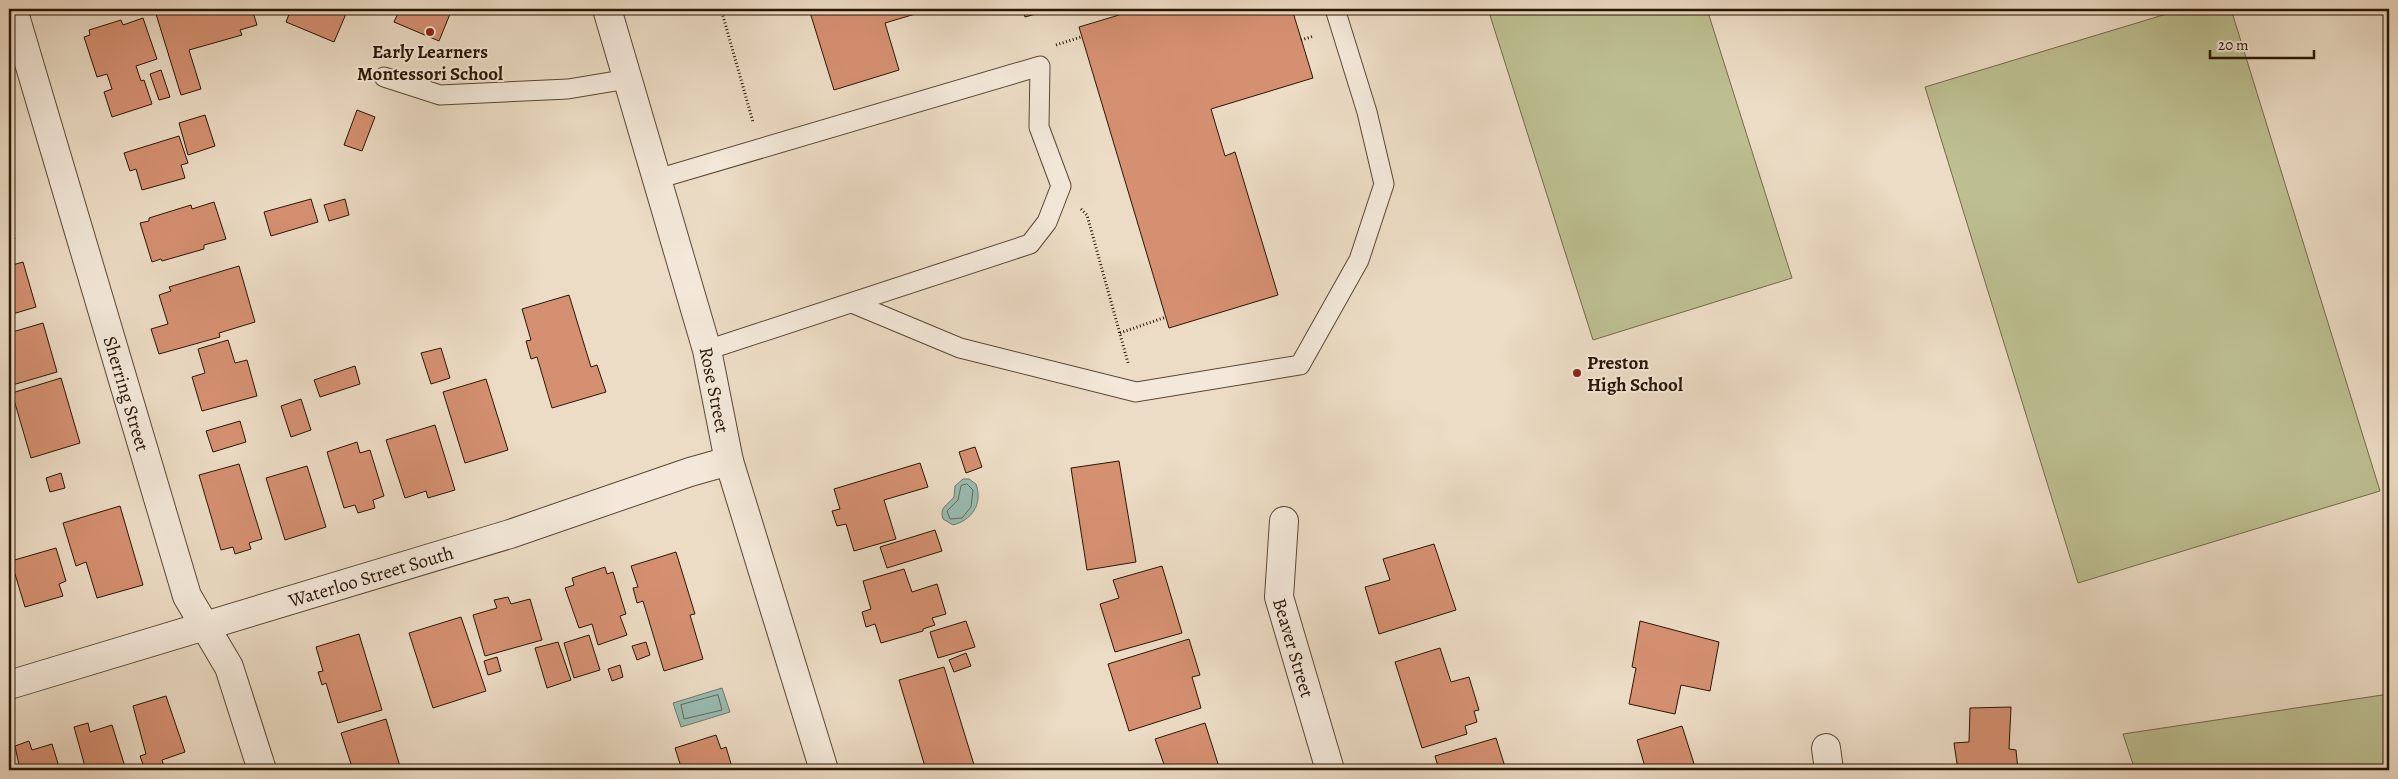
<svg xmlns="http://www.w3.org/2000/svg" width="2398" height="779" viewBox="0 0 2398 779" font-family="Alegreya,serif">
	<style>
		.green { fill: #bdbf91; stroke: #746a4a }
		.water { fill: #99bcb2; stroke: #6d796c }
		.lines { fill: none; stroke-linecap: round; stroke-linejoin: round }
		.shore { stroke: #62685a; stroke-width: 1 }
		.building { fill: #d59071; stroke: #2a1502 }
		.service-casing { stroke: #5a4733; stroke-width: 21 }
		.minor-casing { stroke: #5a4733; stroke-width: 30 }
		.path { stroke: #2a1502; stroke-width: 3; stroke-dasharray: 1 2.5; stroke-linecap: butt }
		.service { stroke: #f3e8d9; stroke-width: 19 }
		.minor { stroke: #f3e8d9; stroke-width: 28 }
		.poi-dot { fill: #8f2418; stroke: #f3e8d9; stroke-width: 2 }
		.labels { text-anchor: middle; stroke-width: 4; stroke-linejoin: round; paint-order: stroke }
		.poi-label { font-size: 19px; font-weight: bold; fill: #2a1502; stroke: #f3e8d9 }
		.street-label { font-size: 19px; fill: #2a1502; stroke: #f3e8d9 }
	</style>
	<rect width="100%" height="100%" fill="#ecdcc5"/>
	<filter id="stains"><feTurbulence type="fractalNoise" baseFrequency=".004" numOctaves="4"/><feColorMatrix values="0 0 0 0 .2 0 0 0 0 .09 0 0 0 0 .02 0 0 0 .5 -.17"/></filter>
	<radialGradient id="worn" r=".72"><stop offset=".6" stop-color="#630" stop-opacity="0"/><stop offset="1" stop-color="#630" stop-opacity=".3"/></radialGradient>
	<!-- green -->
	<path class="green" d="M 1488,9 L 1707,9 L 1792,278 L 1593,340 Z
		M 2183,9 L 2231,9 L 2380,491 L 2078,583 L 1925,87 Z
		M 2389,694 L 2389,770 L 2135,770 L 2123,734 Z"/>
	<!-- water -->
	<path class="water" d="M 963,479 L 969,479 L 976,484 C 983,504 972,520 953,525 L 943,519 C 939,507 947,506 954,497 L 955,486 Z
		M 722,688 L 730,712 L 681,727 L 673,703 Z"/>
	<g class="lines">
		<!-- shore -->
		<path class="shore" d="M 967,484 L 973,490 L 971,507 L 962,518 L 950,519 L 947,511 L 958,500 L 961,486 Z
			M 718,695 L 722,710 L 684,719 L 681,705 Z"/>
	</g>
	<!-- building -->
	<path class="building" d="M 175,9 L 252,9 L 257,25 L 240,30 L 242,35 L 189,50 L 201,89 L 181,95 L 156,14 Z
		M 291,9 L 348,9 L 334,42 L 286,22 Z
		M 400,9 L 452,9 L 439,41 L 394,22 Z
		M 809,9 L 932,9 L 885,23 L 899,70 L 834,90 Z
		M 1022,9 L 1053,9 L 1025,17 Z
		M 1117,9 L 1292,9 L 1313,78 L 1211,109 L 1225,156 L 1235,152 L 1278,295 L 1169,328 L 1079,27 L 1119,15 Z
		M 143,18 L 157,59 L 136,66 L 141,81 L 144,80 L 152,104 L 112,117 L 104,92 L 112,89 L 107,74 L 97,77 L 84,37 L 90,35 L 89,30 L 121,20 L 123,25 Z
		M 161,70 L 170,97 L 159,100 L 150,74 Z
		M 357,110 L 375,117 L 362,151 L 344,145 Z
		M 205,115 L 215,146 L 188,155 L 179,123 Z
		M 179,136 L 188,163 L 181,165 L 185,178 L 142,190 L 136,169 L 130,171 L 124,153 Z
		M 311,199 L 318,222 L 271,236 L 264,212 Z
		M 345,199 L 349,215 L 329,221 L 324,205 Z
		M 214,202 L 226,239 L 204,245 L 204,249 L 162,261 L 161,259 L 152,262 L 140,223 L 149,221 L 149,218 L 191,205 L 192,209 Z
		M 9,218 L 15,239 L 9,241 Z
		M 23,262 L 36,307 L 9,315 L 9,266 Z
		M 239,266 L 255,322 L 219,333 L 220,337 L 159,354 L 151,329 L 168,324 L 159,295 L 171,291 L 169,287 Z
		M 569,295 L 591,367 L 597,365 L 606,392 L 552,408 L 537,357 L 531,359 L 526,341 L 531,340 L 522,309 Z
		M 43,323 L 57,372 L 9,386 L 9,333 Z
		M 228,340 L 235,363 L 247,360 L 257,396 L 202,411 L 192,377 L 205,373 L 198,349 Z
		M 441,348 L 450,378 L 431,384 L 421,353 Z
		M 355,366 L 360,384 L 320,397 L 314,380 Z
		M 61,378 L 80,443 L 31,458 L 12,393 Z
		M 486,379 L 508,450 L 465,463 L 443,392 Z
		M 301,399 L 311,430 L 291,437 L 281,406 Z
		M 240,421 L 246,442 L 213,452 L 206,431 Z
		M 435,425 L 455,490 L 428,498 L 426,491 L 405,498 L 386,440 Z
		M 357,442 L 360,453 L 370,450 L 384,496 L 373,500 L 375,508 L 358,513 L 355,505 L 344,508 L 327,452 Z
		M 975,447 L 982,467 L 966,473 L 959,452 Z
		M 1119,461 L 1136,562 L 1087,570 L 1071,468 Z
		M 920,463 L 928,487 L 884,500 L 896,539 L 854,551 L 846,524 L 837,526 L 832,511 L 840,509 L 834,489 Z
		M 239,464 L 262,539 L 249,543 L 251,549 L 235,554 L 233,547 L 221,550 L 199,475 Z
		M 307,466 L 326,527 L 285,540 L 266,478 Z
		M 61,473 L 65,488 L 50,492 L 46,478 Z
		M 120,506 L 143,585 L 97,598 L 86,562 L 76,566 L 63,523 Z
		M 935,530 L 942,551 L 887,568 L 880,547 Z
		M 1434,544 L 1456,610 L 1379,634 L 1365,587 L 1390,580 L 1383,559 Z
		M 56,548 L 66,581 L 59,584 L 63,596 L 25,607 L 11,561 Z
		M 676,552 L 695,614 L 690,615 L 703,659 L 664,671 L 643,601 L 637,603 L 633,588 L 638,587 L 631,566 Z
		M 1162,566 L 1182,633 L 1115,652 L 1100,604 L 1119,598 L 1113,580 Z
		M 605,567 L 607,574 L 613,572 L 626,614 L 620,616 L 627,635 L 598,645 L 592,624 L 579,628 L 565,588 L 574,585 L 572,578 Z
		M 904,569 L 912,592 L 937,584 L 946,614 L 932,618 L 935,625 L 923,629 L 923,631 L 881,643 L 875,624 L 866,627 L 862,612 L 871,609 L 863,581 Z
		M 508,597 L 511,604 L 530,599 L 542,640 L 485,656 L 473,615 L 497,608 L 494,600 Z
		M 461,617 L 486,691 L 433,708 L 409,633 Z
		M 966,621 L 975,647 L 938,658 L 930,632 Z
		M 1640,621 L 1719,642 L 1710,691 L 1681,685 L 1675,714 L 1629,704 L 1636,668 L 1632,667 Z
		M 359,634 L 382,710 L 338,723 L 326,683 L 322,685 L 318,672 L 323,671 L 316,647 Z
		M 589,635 L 600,670 L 574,678 L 564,643 Z
		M 1189,639 L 1200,675 L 1192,677 L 1201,708 L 1129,731 L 1108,664 Z
		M 558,642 L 571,680 L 547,688 L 535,648 Z
		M 646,642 L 650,655 L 637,660 L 632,646 Z
		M 1440,648 L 1451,682 L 1469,677 L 1479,710 L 1474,711 L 1477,722 L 1465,726 L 1467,734 L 1422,748 L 1395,662 Z
		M 966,653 L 971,666 L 954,672 L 949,660 Z
		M 497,657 L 501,671 L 488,675 L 484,661 Z
		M 620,665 L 623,677 L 612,681 L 608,669 Z
		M 944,667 L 975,768 L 966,770 L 926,770 L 899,680 Z
		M 166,696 L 185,752 L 162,760 L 165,770 L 145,770 L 140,756 L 146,754 L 133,706 Z
		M 2011,707 L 2009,749 L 2016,750 L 2018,770 L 1958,770 L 1954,743 L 1969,742 L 1970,708 Z
		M 386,719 L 401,770 L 353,770 L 341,733 Z
		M 88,723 L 90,732 L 112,725 L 126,770 L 86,770 L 74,727 Z
		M 1205,723 L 1220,770 L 1166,770 L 1155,739 Z
		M 1682,726 L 1696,770 L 1646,770 L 1637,740 Z
		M 716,735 L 721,749 L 726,747 L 732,767 L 726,770 L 682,770 L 675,748 Z
		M 1496,738 L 1506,770 L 1439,770 L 1435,756 Z
		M 29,741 L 32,750 L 52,744 L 60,770 L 20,770 L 15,746 Z"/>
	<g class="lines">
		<!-- service casing -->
		<g class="service-casing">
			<path id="service" d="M 384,77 L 440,95 L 568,89 L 628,79
				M 657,179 L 1040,66 L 1039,127 L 1061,186 L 1047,222 L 1030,244 L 707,350
				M 852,303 L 960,348 L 1136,392 L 1300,365 L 1359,260 L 1384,184 L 1367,112 L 1335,9"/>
		</g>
		<!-- minor casing -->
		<g class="minor-casing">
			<g id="minor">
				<path id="s1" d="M 13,9 L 187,596 L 229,667 L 262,770"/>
				<path id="s2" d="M 607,9 L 707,350 L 729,461 L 824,770"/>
				<path id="s3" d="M 1284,521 L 1279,597 L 1330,770"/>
				<path id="s4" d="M 9,685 L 510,534 L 690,472 L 729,461"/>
				<path d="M 1826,748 L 1829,770"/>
			</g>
		</g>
		<!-- path -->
		<path class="path" d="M 649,9 L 651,9
			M 721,9 L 753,122
			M 1301,40 L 1314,36
			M 1056,45 L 1081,37
			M 1081,209 L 1087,215 L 1128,363
			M 1120,333 L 1166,317"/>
		<!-- service -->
		<use href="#service" class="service"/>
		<!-- minor -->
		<use href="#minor" class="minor"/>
	</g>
	<!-- markers -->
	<g class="poi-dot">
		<circle cx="430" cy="32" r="5"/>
		<circle cx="1577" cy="373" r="5"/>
	</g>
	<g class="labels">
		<!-- poi labels -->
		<g class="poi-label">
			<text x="430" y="58">Early Learners<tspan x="430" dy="22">Montessori School</tspan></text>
			<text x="1587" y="369" text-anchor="start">Preston<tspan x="1587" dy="22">High School</tspan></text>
		</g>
		<!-- street labels -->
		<g class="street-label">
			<text dy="7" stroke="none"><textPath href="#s2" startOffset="396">Rose Street</textPath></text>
			<text dy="7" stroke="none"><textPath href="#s1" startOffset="401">Sherring Street</textPath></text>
			<text dy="7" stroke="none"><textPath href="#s4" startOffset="378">Waterloo Street South</textPath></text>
			<text dy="7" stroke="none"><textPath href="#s3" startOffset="129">Beaver Street</textPath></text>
		</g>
	</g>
	<!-- margin -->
	<rect width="2398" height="779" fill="none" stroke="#ecdcc5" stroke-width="30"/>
	<rect x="10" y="10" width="2378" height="759" fill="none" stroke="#2a1502" stroke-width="2.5"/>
	<rect x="15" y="15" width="2368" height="749" fill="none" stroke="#2a1502"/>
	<!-- scale -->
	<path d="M2210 50v8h104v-8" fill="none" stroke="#2a1502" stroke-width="2.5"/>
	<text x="2218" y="50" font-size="15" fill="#2a1502" stroke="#f3e8d9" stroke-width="4" paint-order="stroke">20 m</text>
	<rect width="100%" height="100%" filter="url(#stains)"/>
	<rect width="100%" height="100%" fill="url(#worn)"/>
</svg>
